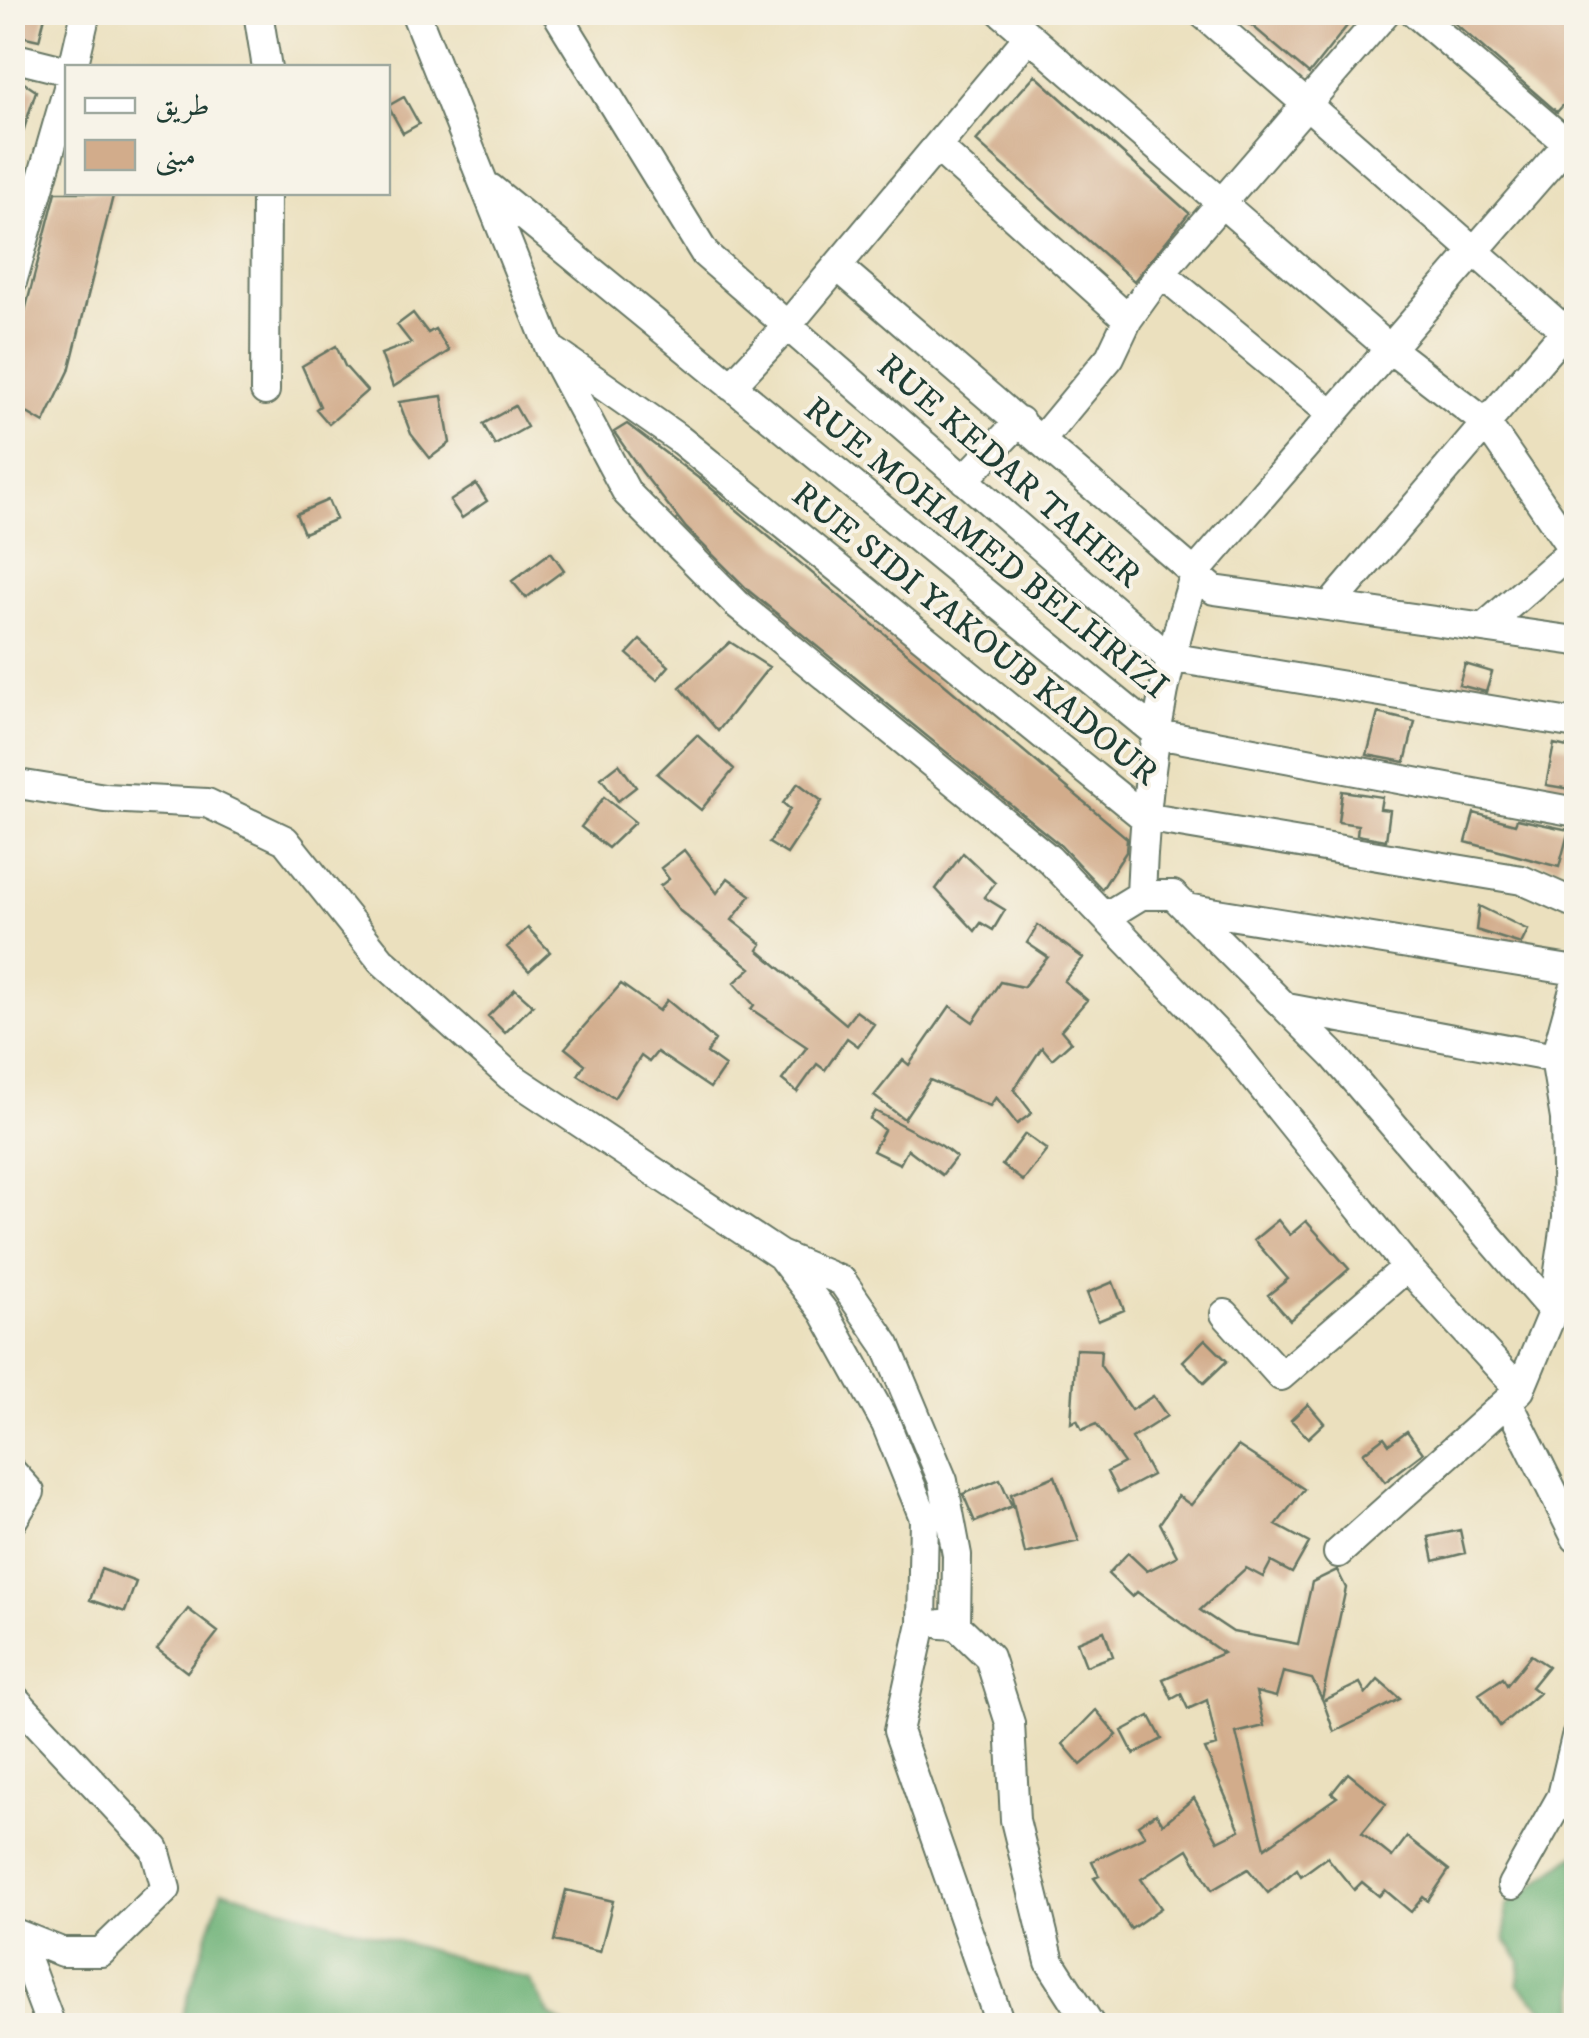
<svg xmlns="http://www.w3.org/2000/svg" width="1589" height="2038" viewBox="0 0 1589 2038" font-family="'IM FELL DW Pica',Amiri,serif">
	<style>
		.forest { fill: #6cb176; stroke: #467755; stroke-width: 2.5 }
		.building { fill: #d2ac8b }
		.lines { fill: none; stroke-linecap: round; stroke-linejoin: round }
		.minor-casing { stroke: #667664; stroke-width: 32 }
		.minor { stroke: #fff; stroke-width: 28 }
		.labels { text-anchor: middle; stroke-width: 8; stroke-linejoin: round; paint-order: stroke }
		.street-label { font-size: 35px; fill: #1f3d34; stroke: #f7f3e8 }
	</style>
	<rect width="100%" height="100%" fill="#f7f3e8"/>
	<filter id="ink" filterUnits="userSpaceOnUse"><feTurbulence type="fractalNoise" baseFrequency=".01" numOctaves="2"/><feDisplacementMap in="SourceGraphic" scale="20" xChannelSelector="R" yChannelSelector="G"/><feConvolveMatrix kernelMatrix="1 2 1 2 8 2 1 2 1" color-interpolation-filters="sRGB"/></filter>
	<filter id="wash" filterUnits="userSpaceOnUse"><feTurbulence type="fractalNoise" baseFrequency=".0048" numOctaves="4" result="noise"/><feDisplacementMap in="SourceGraphic" scale="40" xChannelSelector="R" yChannelSelector="G"/><feGaussianBlur stdDeviation="2.25" result="paint"/><feColorMatrix in="noise" values="0 0 0 0 0 0 0 0 0 0 0 0 0 0 0 0 0 1.4 0 .05"/><feComposite in="paint" operator="in"/></filter>
	<g filter="url(#wash)">
		<rect width="100%" height="100%" fill="#ebe0be"/>
		<!-- forest -->
		<path class="forest" d="M 1576,1854 L 1576,2025 L 1559,2025 L 1518,1984 L 1521,1961 L 1506,1941 L 1506,1906 Z
			M 222,1890 L 529,1979 L 549,2014 L 565,2025 L 179,2025 Z"/>
		<g id="blocks">
			<!-- building -->
			<path class="building" d="M 12,12 L 46,12 L 39,40 L 12,34 Z
				M 1236,12 L 1358,12 L 1309,74 Z
				M 1442,12 L 1576,12 L 1576,91 L 1557,112 Z
				M 12,75 L 36,91 L 17,151 L 12,150 Z
				M 1035,75 L 1189,213 L 1134,281 L 976,141 Z
				M 404,97 L 419,124 L 403,133 L 388,106 Z
				M 56,192 L 114,192 L 69,371 L 44,423 L 12,404 L 12,361 Z
				M 413,313 L 428,333 L 435,329 L 449,351 L 393,387 L 381,354 L 411,343 L 397,325 Z
				M 336,346 L 345,366 L 367,391 L 329,424 L 316,409 L 320,406 L 302,366 Z
				M 442,396 L 450,443 L 430,458 L 411,434 L 399,402 Z
				M 515,406 L 527,427 L 495,445 L 483,424 Z
				M 627,424 L 705,483 L 1127,838 L 1126,852 L 1102,889 L 1060,845 L 749,591 L 686,528 L 642,472 L 614,432 Z
				M 476,484 L 487,501 L 462,518 L 450,501 Z
				M 328,500 L 336,519 L 304,533 L 296,514 Z
				M 551,552 L 564,570 L 526,598 L 512,581 Z
				M 640,640 L 669,666 L 657,680 L 627,654 Z
				M 730,642 L 769,667 L 718,731 L 680,687 Z
				M 1465,664 L 1492,672 L 1486,692 L 1459,685 Z
				M 1378,713 L 1415,722 L 1405,762 L 1367,755 Z
				M 697,735 L 734,769 L 701,810 L 657,774 Z
				M 1554,744 L 1576,749 L 1576,790 L 1546,785 Z
				M 619,764 L 636,787 L 618,801 L 601,778 Z
				M 798,783 L 822,801 L 787,854 L 769,843 L 790,809 L 783,803 Z
				M 1342,791 L 1382,797 L 1380,809 L 1390,810 L 1386,840 L 1357,835 L 1358,825 L 1338,822 Z
				M 604,797 L 635,822 L 608,848 L 581,827 Z
				M 1474,813 L 1515,824 L 1517,819 L 1569,830 L 1559,867 L 1466,842 Z
				M 684,850 L 717,893 L 728,878 L 751,895 L 732,920 L 762,944 L 758,950 L 846,1024 L 856,1011 L 874,1024 L 858,1046 L 847,1038 L 825,1070 L 817,1064 L 797,1092 L 782,1080 L 807,1047 L 751,1009 L 754,1005 L 734,983 L 751,968 L 680,911 L 660,886 L 669,879 L 661,868 Z
				M 963,853 L 995,883 L 984,897 L 1005,910 L 993,930 L 981,923 L 975,931 L 936,889 Z
				M 1479,906 L 1528,930 L 1521,944 L 1476,930 Z
				M 1038,925 L 1083,958 L 1064,981 L 1087,1000 L 1061,1030 L 1071,1042 L 1052,1059 L 1042,1047 L 1014,1090 L 1032,1113 L 1017,1124 L 996,1097 L 990,1106 L 930,1080 L 904,1119 L 874,1096 L 903,1060 L 909,1065 L 950,1006 L 973,1022 L 1000,982 L 1023,987 L 1048,957 L 1027,943 Z
				M 528,928 L 550,952 L 529,971 L 507,947 Z
				M 621,984 L 659,1011 L 667,1000 L 715,1040 L 707,1053 L 725,1066 L 710,1088 L 657,1052 L 649,1062 L 641,1056 L 614,1098 L 578,1075 L 585,1064 L 565,1048 Z
				M 515,989 L 533,1005 L 505,1033 L 488,1016 Z
				M 875,1111 L 942,1146 L 956,1157 L 942,1175 L 908,1149 L 900,1164 L 873,1151 L 884,1130 L 870,1119 Z
				M 1025,1134 L 1047,1150 L 1023,1181 L 1002,1165 Z
				M 1278,1220 L 1290,1235 L 1306,1221 L 1349,1269 L 1290,1320 L 1268,1295 L 1288,1279 L 1254,1240 Z
				M 1113,1282 L 1124,1310 L 1098,1321 L 1087,1293 Z
				M 1205,1339 L 1227,1361 L 1204,1383 L 1183,1361 Z
				M 1076,1349 L 1101,1350 L 1100,1365 L 1131,1410 L 1153,1396 L 1167,1416 L 1132,1438 L 1152,1475 L 1118,1493 L 1107,1472 L 1124,1463 L 1096,1424 L 1082,1430 L 1077,1420 L 1071,1423 Z
				M 1308,1404 L 1324,1423 L 1308,1438 L 1291,1420 Z
				M 1407,1431 L 1423,1453 L 1385,1482 L 1363,1453 L 1384,1437 L 1389,1444 Z
				M 1238,1446 L 1304,1489 L 1276,1525 L 1309,1543 L 1292,1573 L 1271,1562 L 1263,1577 L 1246,1568 L 1200,1610 L 1233,1632 L 1298,1644 L 1312,1582 L 1337,1570 L 1346,1588 L 1322,1699 L 1312,1679 L 1283,1672 L 1276,1697 L 1256,1692 L 1264,1726 L 1236,1733 L 1265,1848 L 1337,1797 L 1332,1793 L 1348,1773 L 1386,1804 L 1362,1833 L 1392,1857 L 1407,1837 L 1449,1870 L 1428,1901 L 1423,1897 L 1411,1912 L 1385,1890 L 1379,1896 L 1362,1882 L 1354,1890 L 1327,1857 L 1301,1876 L 1297,1869 L 1268,1893 L 1248,1869 L 1212,1890 L 1188,1849 L 1141,1879 L 1161,1908 L 1131,1929 L 1094,1878 L 1099,1876 L 1092,1861 L 1145,1836 L 1138,1825 L 1156,1813 L 1163,1824 L 1194,1798 L 1218,1841 L 1240,1830 L 1205,1749 L 1217,1746 L 1207,1700 L 1188,1709 L 1181,1694 L 1172,1699 L 1163,1679 L 1223,1653 L 1137,1592 L 1132,1597 L 1108,1574 L 1128,1553 L 1147,1571 L 1177,1556 L 1160,1523 L 1178,1496 L 1191,1505 Z
				M 1055,1476 L 1079,1541 L 1025,1554 L 1011,1494 Z
				M 1000,1479 L 1012,1506 L 975,1522 L 963,1494 Z
				M 1460,1530 L 1465,1553 L 1434,1561 L 1429,1537 Z
				M 101,1569 L 136,1582 L 125,1612 L 90,1600 Z
				M 188,1609 L 218,1632 L 187,1672 L 157,1649 Z
				M 1104,1631 L 1113,1656 L 1086,1666 L 1077,1642 Z
				M 1531,1655 L 1548,1666 L 1531,1687 L 1539,1693 L 1500,1726 L 1479,1694 L 1503,1678 L 1507,1685 Z
				M 1378,1680 L 1400,1699 L 1334,1732 L 1323,1701 L 1360,1683 L 1366,1694 Z
				M 1096,1710 L 1117,1735 L 1081,1765 L 1063,1744 Z
				M 1150,1716 L 1162,1739 L 1134,1754 L 1122,1731 Z
				M 566,1890 L 613,1901 L 600,1952 L 554,1941 Z"/>
		</g>
	</g>
	<g filter="url(#ink)">
		<use href="#blocks" fill-opacity="0" stroke="#667664" stroke-width="2.5"/>
		<g class="lines">
			<!-- minor casing -->
			<g class="minor-casing">
				<path id="minor" d="M 258,12 L 267,68
					M 415,12 L 550,349 L 627,493 L 737,604 L 1049,859 L 1230,1047 L 1407,1267 L 1520,1390
					M 556,12 L 705,254 L 1168,657 L 1576,724
					M 1001,12 L 1390,349 L 1486,423 L 1576,554
					M 1201,12 L 1576,340
					M 1414,12 L 1576,151
					M 12,57 L 68,71
					M 73,68 L 86,12
					M 937,147 L 1128,319
					M 490,188 L 1157,734 L 1576,812
					M 837,266 L 1214,590 L 1576,641
					M 1161,273 L 1333,415
					M 12,282 L 68,88
					M 555,352 L 679,439 L 1144,817 L 1522,880 L 1576,904
					M 731,386 L 787,326 L 1029,36
					M 265,391 L 266,192
					M 1042,439 L 1110,357 L 1128,319 L 1161,273 L 1386,12
					M 964,480 L 1020,421
					M 1330,606 L 1576,318
					M 1483,628 L 1576,547
					M 12,783 L 105,798 L 207,803 L 285,840 L 381,960 L 510,1076 L 780,1255 L 842,1281 L 886,1345 L 943,1481 L 957,1555 L 956,1625
					M 1141,895 C 1145,782 1160,681 1195,573 L 1576,134
					M 1186,908 L 1576,971
					M 1105,917 L 1141,895 L 1173,895 L 1334,1056 L 1553,1311
					M 1287,1008 L 1555,1058
					M 781,1256 L 824,1312 L 886,1424 L 924,1518 L 922,1623 L 898,1731 L 1001,2026
					M 1225,1314 L 1281,1376 L 1407,1267
					M 1508,1402 L 1576,1538
					M 12,1472 L 30,1492 L 12,1521
					M 1338,1553 L 1520,1390 L 1553,1311 L 1567,1218 L 1565,1119 L 1555,1058 L 1576,982
					M 941,1624 L 956,1625 L 989,1657 L 1010,1723 L 1015,1820 L 1050,1962 L 1091,2026
					M 12,1696 L 155,1849 L 166,1889 L 101,1952 L 62,1952 L 12,1932
					M 1512,1885 L 1562,1796 L 1576,1737
					M 17,1935 L 51,2026"/>
			</g>
			<!-- minor -->
			<use href="#minor" class="minor"/>
		</g>
	</g>
	<g class="labels">
		<!-- street labels -->
		<g class="street-label">
			<text transform="translate(1010 470) rotate(41)" y="12">RUE KEDAR TAHER</text>
			<text transform="translate(987 547) rotate(39)" y="12">RUE MOHAMED BELHRIZI</text>
			<text transform="translate(976 633) rotate(39)" y="12">RUE SIDI YAKOUB KADOUR</text>
		</g>
	</g>
	<!-- margin -->
	<rect width="1589" height="2038" fill="none" stroke="#f7f3e8" stroke-width="50"/>
	<!-- legend -->
	<rect x="65" y="65" width="325" height="130" fill="#f7f3e8" stroke="#a1aaa0" stroke-width="2.5"/>
	<rect x="85" y="98" width="50" height="15" fill="#ffffff" stroke="#a1aaa0" stroke-width="2.5"/>
	<text x="155" y="115" font-size="30" fill="#1f3d34">طريق</text>
	<rect x="85" y="140" width="50" height="30" fill="#d2ac8b" stroke="#a1aaa0" stroke-width="2.5"/>
	<text x="155" y="165" font-size="30" fill="#1f3d34">مبنى</text>
</svg>
